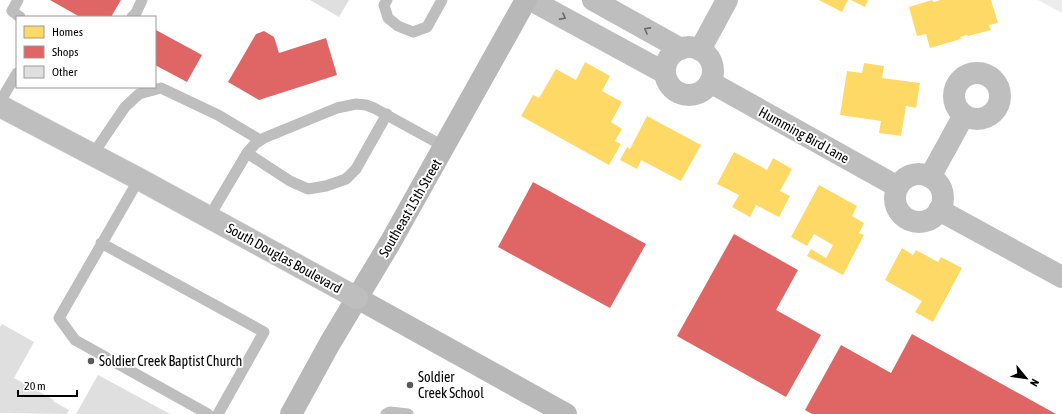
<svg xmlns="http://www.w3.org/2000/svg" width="1062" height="414" viewBox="0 0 1062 414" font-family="'Asap Condensed',sans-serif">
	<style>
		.green { fill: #ececec }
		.homes { fill: #ffd966 }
		.shops { fill: #e06666 }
		.building { fill: #dfdfdf }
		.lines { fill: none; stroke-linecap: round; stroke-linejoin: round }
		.primary-casing { stroke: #dbdbdb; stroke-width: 23 }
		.lane { stroke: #bebebe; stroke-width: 11 }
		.street { stroke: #bebebe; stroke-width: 22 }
		.secondary { stroke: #b8b8b8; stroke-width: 22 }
		.primary { stroke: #bebebe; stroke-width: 22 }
		.oneway { stroke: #686868 }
		.poi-dot { fill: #595959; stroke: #fff; stroke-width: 1.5 }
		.labels { text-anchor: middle; stroke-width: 4; stroke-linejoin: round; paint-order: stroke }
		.street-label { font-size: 14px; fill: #000; stroke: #fff }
		.poi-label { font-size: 14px; fill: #000; stroke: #fff; text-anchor: start }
	</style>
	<rect width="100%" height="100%" fill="#fff"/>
	<!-- green -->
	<path class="green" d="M 1038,0 L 1062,0 L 1062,13 Z"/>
	<!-- homes -->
	<path class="homes" d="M 819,0 L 848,0 L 842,12 Z
		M 851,0 L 868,0 L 865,7 Z
		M 932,0 L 934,2 L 940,0 L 991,0 L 998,23 L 989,25 L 991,30 L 968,36 L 967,35 L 960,37 L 961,39 L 930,48 L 926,34 L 917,36 L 909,7 Z
		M 585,62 L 610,76 L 602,91 L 622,102 L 611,122 L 622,129 L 615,141 L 621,144 L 609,165 L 521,116 L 533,95 L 539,98 L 556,69 L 576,80 Z
		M 864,63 L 884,66 L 882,78 L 920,83 L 916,108 L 906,106 L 901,136 L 879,133 L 881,121 L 840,115 L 847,71 L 862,73 Z
		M 647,116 L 701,145 L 681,181 L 641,160 L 637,169 L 620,160 L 627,147 L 630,149 Z
		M 734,152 L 767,170 L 773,158 L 792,169 L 780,191 L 790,196 L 779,217 L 756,205 L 750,217 L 732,207 L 739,195 L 717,184 Z
		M 819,185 L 857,206 L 852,216 L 864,223 L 859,233 L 864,235 L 843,275 L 807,256 L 811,249 L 826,258 L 833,245 L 814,234 L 807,246 L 791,237 Z
		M 902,248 L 913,255 L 916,250 L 938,262 L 941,257 L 962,268 L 933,322 L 915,312 L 922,301 L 885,280 Z"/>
	<!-- shops -->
	<path class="shops" d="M 50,0 L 121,0 L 111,17 L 80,17 Z
		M 156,30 L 202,55 L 187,82 L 155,65 Z
		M 264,31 L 274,37 L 279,53 L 326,38 L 337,75 L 259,100 L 228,82 L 256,34 Z
		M 533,182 L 646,244 L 610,308 L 498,247 Z
		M 734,234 L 798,270 L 776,310 L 821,335 L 786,397 L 677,336 Z
		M 912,334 L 1056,414 L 812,414 L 805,410 L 841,345 L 891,373 Z"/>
	<!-- building -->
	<path class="building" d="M 310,0 L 349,0 L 339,17 Z
		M 2,324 L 34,342 L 14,378 L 54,400 L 53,401 L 69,410 L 67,414 L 0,413 L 0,327 Z
		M 98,375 L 170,414 L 76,414 Z"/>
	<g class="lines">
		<!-- primary casing -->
		<g class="primary-casing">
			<path id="primary" d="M 0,106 L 139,179 L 357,298"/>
		</g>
		<!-- lane -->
		<path class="lane" d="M 18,0 L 12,11 L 20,17
			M 387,0 L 384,5 L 388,18 L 398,26 L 413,32 L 427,27 L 442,0
			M 132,17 L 136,13 L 142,0
			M 0,102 L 17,73
			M 247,153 L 290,181 L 308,189 L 326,186 L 346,179 L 356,169 L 387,114
			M 93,154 L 125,107 L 139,94 L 161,88 L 218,115 L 260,140
			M 139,179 L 59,318 L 75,340 L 208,414
			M 209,217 L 247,153 L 255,144 L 264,138 L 337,108 L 356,104 L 366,105 L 374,108 L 445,147
			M 101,243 L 264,332 L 218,414
			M 386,414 L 390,412 L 408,414"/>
		<!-- street -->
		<path class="street" d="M 531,0 L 665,73
			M 593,0 L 681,49
			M665 71a24 24 0 1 1 48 0a24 24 0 1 1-48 0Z
			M 700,50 L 727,0
			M954 96a23 23 0 1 1 46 0a23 23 0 1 1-46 0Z
			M 710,82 L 898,187
			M895 198a24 24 0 1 1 48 0a24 24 0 1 1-48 0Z
			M 930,177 L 964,115
			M 939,210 L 1062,277"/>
		<!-- secondary -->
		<path class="secondary" d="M 357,298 L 566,414
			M 291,414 L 330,343 L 390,243 L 526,0"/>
		<!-- primary -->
		<use href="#primary" class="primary"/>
	</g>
	<!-- one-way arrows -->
	<defs><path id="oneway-chevron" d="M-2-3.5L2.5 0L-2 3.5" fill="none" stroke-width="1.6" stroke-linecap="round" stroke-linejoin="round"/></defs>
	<g class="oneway">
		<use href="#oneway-chevron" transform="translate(563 17) rotate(29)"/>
		<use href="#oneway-chevron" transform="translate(647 30) rotate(-151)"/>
	</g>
	<!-- markers -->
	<g class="poi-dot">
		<circle cx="91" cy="361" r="4"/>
		<circle cx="410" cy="385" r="4"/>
	</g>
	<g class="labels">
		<!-- street labels -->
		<g class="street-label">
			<text transform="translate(804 135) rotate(29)" y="5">Humming Bird Lane</text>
			<text transform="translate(410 208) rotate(-60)" y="5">Southeast 15th Street</text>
			<text transform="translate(284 258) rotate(29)" y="5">South Douglas Boulevard</text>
		</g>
		<!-- poi labels -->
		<g class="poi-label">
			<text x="99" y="366">Soldier Creek Baptist Church</text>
			<text x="418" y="382">Soldier<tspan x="418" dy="16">Creek School</tspan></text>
		</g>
	</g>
	<!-- legend -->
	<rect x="16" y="16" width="140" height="72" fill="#ffffff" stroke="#999999"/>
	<rect x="24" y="26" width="20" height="12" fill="#ffd966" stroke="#999999"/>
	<text x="52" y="36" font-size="12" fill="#000000">Homes</text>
	<rect x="24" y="46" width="20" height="12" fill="#e06666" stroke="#999999"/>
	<text x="52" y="56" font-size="12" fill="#000000">Shops</text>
	<rect x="24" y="66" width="20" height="12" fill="#dfdfdf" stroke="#999999"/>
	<text x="52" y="76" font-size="12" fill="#000000">Other</text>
	<!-- north arrow -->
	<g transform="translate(1026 378) rotate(119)" stroke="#ffffff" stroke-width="3" paint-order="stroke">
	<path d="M0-3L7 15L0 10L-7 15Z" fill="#000000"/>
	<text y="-6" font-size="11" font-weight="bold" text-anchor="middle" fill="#000000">N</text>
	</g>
	<!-- scale -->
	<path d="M18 390v6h59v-6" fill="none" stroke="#000000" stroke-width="2"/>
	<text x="24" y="390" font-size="12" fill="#000000" stroke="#ffffff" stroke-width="3" paint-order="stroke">20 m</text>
</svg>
